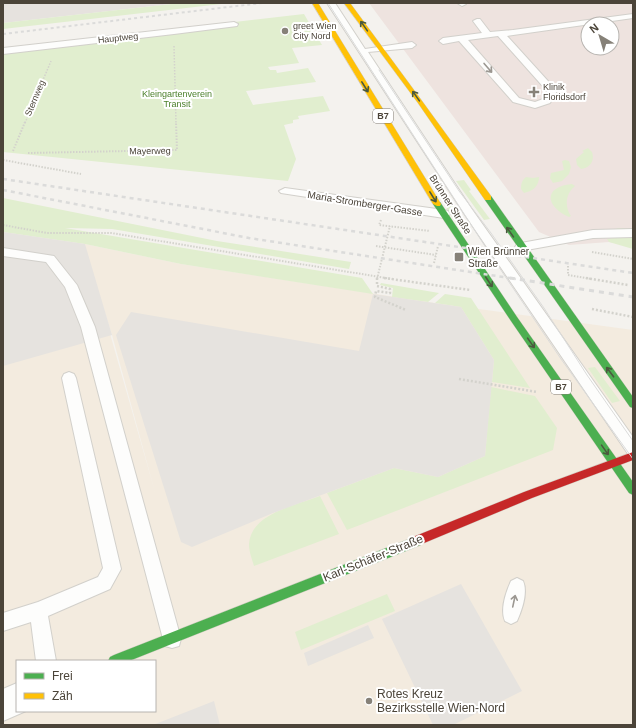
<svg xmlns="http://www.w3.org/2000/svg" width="636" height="728" viewBox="0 0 636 728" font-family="Arial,sans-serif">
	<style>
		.commercial { fill: #f3ebdf; fill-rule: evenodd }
		.industrial { fill: #e6e2de }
		.medical { fill: #eee3df; fill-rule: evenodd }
		.green { fill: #e1eecf }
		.parking { fill: #e6e3df }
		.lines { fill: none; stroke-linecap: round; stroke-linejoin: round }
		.lane-casing { stroke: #d2d0cb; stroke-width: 2 }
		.street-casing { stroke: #d2d0cb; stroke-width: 2 }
		.fast-casing { stroke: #d3cfc5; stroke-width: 1 }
		.slow-casing { stroke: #d3cfc5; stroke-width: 1 }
		.jam-casing { stroke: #d3cfc5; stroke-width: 1 }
		.path-far2 { stroke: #d3d2cc; stroke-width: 1.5; stroke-dasharray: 1.5 1.5; stroke-linecap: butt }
		.path-far1 { stroke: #d3d2cc; stroke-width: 2; stroke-dasharray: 1.5 1.5; stroke-linecap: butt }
		.path { stroke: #d3d2cc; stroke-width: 2.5; stroke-dasharray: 2 2; stroke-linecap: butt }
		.lane { fill: #fdfdfc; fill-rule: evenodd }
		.street { fill: #fdfdfc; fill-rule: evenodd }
		.fast { fill: #4caf50; fill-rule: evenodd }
		.slow { fill: #ffc107; fill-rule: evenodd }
		.jam { fill: #c62828; fill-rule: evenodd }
		.tram { stroke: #dbdbda; stroke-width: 1 }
		.rail-far2 { stroke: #dbdbda; stroke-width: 2; stroke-dasharray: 3 3; stroke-linecap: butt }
		.rail-far1 { stroke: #dbdbda; stroke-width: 2.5; stroke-dasharray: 4 4; stroke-linecap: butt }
		.rail { stroke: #dbdbda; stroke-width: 3; stroke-dasharray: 5 5; stroke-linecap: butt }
		.oneway { stroke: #4b593e }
		.oneway2 { stroke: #9b9791 }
		.poi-dot { fill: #868178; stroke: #fff; stroke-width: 1.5 }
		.labels { text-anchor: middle; stroke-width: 4; stroke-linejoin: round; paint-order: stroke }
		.far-poi-label { font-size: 9px; fill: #4b4439; stroke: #fff; text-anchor: start }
		.far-street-label { font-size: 9px; fill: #4b4439; stroke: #fff }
		.far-park-label { font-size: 9px; fill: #4a7f2a; stroke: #fff }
		.shield { fill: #fff; stroke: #817c74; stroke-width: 1 }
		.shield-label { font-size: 9px; font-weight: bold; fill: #4b4439 }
		.street-label { font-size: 10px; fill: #4b4439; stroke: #fff }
		.poi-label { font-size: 10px; fill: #4b4439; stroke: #fff; text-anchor: start }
		.near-street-label { font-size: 12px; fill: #4b4439; stroke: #fff }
		.near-poi-label { font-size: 12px; fill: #4b4439; stroke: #fff; text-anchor: start }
	</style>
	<rect width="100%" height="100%" fill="#f4f2ee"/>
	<!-- commercial -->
	<path class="commercial" d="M 3,232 L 85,244 L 181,264 L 435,303 L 633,330 L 633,725 L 3,725 ZM 95,281 L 112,335 L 155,492 ZM 17,661 L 155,661 L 155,711 L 17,711 Z"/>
	<!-- industrial -->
	<path class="industrial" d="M 3,3 L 180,3 L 3,23 Z"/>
	<!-- medical -->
	<path class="medical" d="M 369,3 L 633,3 L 633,246 L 609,242 L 569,245 L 539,232 ZM 588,24 L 612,24 L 612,48 L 588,48 Z"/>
	<!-- green -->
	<path class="green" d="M 180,3 L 230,3 L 3,29 L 3,23 Z
		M 304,14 L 322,45 L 292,48 L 299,63 L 268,67 L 270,70 L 276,70 L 277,73 L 308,68 L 316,82 L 246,91 L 253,105 L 323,96 L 330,111 L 298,116 L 299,119 L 293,120 L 293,123 L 284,125 L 296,159 L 288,181 L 3,152 L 3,49 Z
		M 588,148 L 592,152 C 595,161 590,168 581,169 L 577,165 L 576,159 L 584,152 L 582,151 Z
		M 565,160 L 569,161 L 571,167 L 569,174 L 562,181 L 553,183 L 550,178 L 551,173 L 564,170 L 562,161 Z
		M 526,177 L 533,178 L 539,177 C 539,186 533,191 524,193 L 521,189 C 521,184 522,180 526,177 Z
		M 464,180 L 471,190 L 469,191 L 490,219 L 484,220 L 456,181 Z
		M 441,184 L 465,224 L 457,225 L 432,185 Z
		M 572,184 L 575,186 C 566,193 564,206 571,216 L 569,217 C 545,206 543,187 572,184 Z
		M 3,198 L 217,241 L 351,262 L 349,269 L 112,229 L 65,228 L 362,278 L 373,294 L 181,264 L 85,244 L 3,232 Z
		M 617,228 L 633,229 L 633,249 L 609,242 L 607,239 L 613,238 Z
		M 381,283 L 439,293 L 428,302 L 392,297 L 393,288 L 380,285 Z
		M 445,294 L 471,298 L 530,388 L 492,382 L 494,360 L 461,307 L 435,303 Z
		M 595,367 L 620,401 L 612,403 L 588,368 Z
		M 491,387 L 535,396 L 557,428 L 553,450 L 347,530 L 327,493 L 394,468 L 438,477 L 485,456 Z
		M 320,496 L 339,534 L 254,566 C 252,559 249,552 249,544 C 251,513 297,505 320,496 Z
		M 387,594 L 395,611 L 301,650 L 295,632 Z"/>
	<!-- parking -->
	<path class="parking" d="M 3,232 L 85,244 L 112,335 L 3,366 Z
		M 373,294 L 461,307 L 494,360 L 485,456 L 438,477 L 394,468 L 273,513 L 192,547 L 181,542 L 116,335 L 131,312 L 359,351 Z
		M 461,584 L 522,691 L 453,725 L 433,725 L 382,619 Z
		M 368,625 L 374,638 L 308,666 L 304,653 Z
		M 214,701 L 220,725 L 153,725 Z"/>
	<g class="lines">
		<!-- lane casing -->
		<g class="lane-casing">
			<path id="lane" d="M 327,3 L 335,3 L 365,49 L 412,42 L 416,45 L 412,48 L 368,52 L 471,208 L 633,437 L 633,456 L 628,454 L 463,212 Z
				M 457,3 L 465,3 L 466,4 L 462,6 Z
				M 633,14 L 633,18 L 507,36 L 557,91 L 550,103 L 535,108 L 513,102 L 459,41 L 443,44 L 439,41 L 443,38 L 482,33 L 473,21 L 477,19 L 480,19 L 490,32 L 513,30 ZM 498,36 L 547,91 L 543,99 L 535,102 L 519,98 L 468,40 Z
				M 234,22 L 238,24 L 237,26 L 174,34 L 3,54 L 3,48 Z
				M 285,188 L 444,210 L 448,211 L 450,214 L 448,217 L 444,218 L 281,193 L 279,191 Z
				M 633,229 L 633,237 L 593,238 L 521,251 L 517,250 L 515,247 L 517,244 L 521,243 L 593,230 Z
				M 3,248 L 54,256 L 77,285 L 95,327 L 181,639 L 179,646 L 172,648 L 165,646 L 163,639 L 81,327 L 65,287 L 46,262 L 3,256 Z
				M 69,372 L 74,374 L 76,378 L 121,569 L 110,589 L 48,616 L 56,661 L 36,661 L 31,622 L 3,631 L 3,613 L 38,602 L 98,577 L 103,568 L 62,378 L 64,374 Z
				M 517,578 L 523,581 C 528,592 522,610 517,621 L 511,624 L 505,621 C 500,610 506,592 511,581 Z"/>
		</g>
		<!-- street casing -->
		<g class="street-casing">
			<path id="street" d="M 17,683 L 17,711 L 26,711 L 3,721 L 3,689 Z"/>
		</g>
		<!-- fast casing -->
		<g class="fast-casing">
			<path id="fast" d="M 485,196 L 491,196 L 633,397 L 633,408 L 630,407 L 485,200 Z
				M 434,202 L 440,202 L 517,317 L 633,482 L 633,495 L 629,493 L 511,321 L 433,204 Z
				M 417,536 L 421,537 L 422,541 L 421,545 L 129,661 L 108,661 L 110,657 L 114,655 Z"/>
		</g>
		<!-- slow casing -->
		<g class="slow-casing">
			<path id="slow" d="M 312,3 L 318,3 L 441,204 L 440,206 L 437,206 L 433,204 Z
				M 344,3 L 350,3 L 422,101 L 491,196 L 491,200 L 485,200 L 418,103 Z"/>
		</g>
		<!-- jam casing -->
		<g class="jam-casing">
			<path id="jam" d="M 633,452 L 633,460 L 532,498 L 417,546 L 413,545 L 412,541 L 413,537 L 524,492 Z"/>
		</g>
		<!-- path-far2 -->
		<path class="path-far2" d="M 174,46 L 176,123
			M 25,123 L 51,61"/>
		<!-- path-far1 -->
		<path class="path-far1" d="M 13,151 L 25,122
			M 28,153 L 177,150 L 176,122
			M 3,160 L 81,174
			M 381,220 L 379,225 L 430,231
			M 3,225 L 47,233 L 111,233 L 392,279
			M 376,246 L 436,255
			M 592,252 L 633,259
			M 434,263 L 438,246
			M 568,266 L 568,275
			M 568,275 L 592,279
			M 377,279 L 390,226"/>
		<!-- path -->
		<path class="path" d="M 377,278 L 377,286 L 390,289 L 390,293 L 376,291 L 375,297 L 406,310
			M 384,278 L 470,290
			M 586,278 L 628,285
			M 592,309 L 633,317
			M 459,379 L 537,392"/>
		<!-- lane -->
		<use href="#lane" class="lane"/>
		<!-- street -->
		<use href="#street" class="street"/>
		<!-- fast -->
		<use href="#fast" class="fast"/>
		<!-- slow -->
		<use href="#slow" class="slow"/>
		<!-- jam -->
		<use href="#jam" class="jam"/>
		<!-- tram -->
		<path class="tram" d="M 328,3 L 490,254 L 561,359 L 633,459
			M 379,70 L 459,191 L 491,233 L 544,308 L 587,375 L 633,441"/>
		<!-- rail-far2 -->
		<path class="rail-far2" d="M 3,34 L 262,3"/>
		<!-- rail-far1 -->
		<path class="rail-far1" d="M 3,179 L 633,273
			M 3,190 L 249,238 L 516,279"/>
		<!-- rail -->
		<path class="rail" d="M 510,278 L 633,297"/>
	</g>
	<!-- one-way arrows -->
	<defs><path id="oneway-shaft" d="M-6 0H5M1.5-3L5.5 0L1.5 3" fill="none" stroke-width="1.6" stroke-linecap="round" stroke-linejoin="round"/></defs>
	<g class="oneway">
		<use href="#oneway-shaft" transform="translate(364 26) rotate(-125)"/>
		<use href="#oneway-shaft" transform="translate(365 87) rotate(58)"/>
		<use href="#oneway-shaft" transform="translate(416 96) rotate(-125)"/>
		<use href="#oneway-shaft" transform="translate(433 197) rotate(58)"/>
		<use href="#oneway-shaft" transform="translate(510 232) rotate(-125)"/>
		<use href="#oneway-shaft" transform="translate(489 282) rotate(56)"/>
		<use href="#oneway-shaft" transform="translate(531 343) rotate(55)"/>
		<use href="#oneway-shaft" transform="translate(610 372) rotate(-127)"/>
		<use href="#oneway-shaft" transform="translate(605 450) rotate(55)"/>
	</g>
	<g class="oneway2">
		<use href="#oneway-shaft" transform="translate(488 68) rotate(49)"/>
		<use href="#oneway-shaft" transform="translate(514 601) rotate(-78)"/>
	</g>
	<!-- markers -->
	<g class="poi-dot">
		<circle cx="285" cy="31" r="4"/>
		<path d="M532 86h4v4h4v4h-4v4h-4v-4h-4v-4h4z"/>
		<rect x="454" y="252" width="10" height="10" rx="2"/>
		<circle cx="369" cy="701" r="4"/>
	</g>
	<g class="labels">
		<!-- far-poi labels -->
		<g class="far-poi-label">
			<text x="293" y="29">greet Wien<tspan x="293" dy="10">City Nord</tspan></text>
			<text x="543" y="90">Klinik<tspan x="543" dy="10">Floridsdorf</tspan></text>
		</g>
		<!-- far-street labels -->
		<g class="far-street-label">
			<text transform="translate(118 38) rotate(-6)" y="3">Hauptweg</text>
			<text transform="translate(35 98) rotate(-67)" y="3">Sternweg</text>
			<text transform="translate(150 151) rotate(-1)" y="3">Mayerweg</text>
		</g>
		<!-- far-park labels -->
		<g class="far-park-label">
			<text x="177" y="97">Kleingartenverein<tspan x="177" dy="10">Transit</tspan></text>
		</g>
		<!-- shield labels -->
		<g class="shield">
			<rect x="373" y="109" width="20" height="14" rx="3"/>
			<rect x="551" y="380" width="20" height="14" rx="3"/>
		</g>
		<g class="shield-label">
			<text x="383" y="119">B7</text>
			<text x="561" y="390">B7</text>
		</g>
		<!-- street labels -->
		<g class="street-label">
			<text transform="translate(365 203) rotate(9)" y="4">Maria-Stromberger-Gasse</text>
			<text transform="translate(451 204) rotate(57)" y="4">Brünner Straße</text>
		</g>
		<!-- poi labels -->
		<g class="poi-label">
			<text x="468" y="255">Wien Brünner<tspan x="468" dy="12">Straße</tspan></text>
		</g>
		<!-- near-street labels -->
		<g class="near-street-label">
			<text transform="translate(373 558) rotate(-22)" y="4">Karl-Schäfer-Straße</text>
		</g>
		<!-- near-poi labels -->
		<g class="near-poi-label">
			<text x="377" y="698">Rotes Kreuz<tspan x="377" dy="14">Bezirksstelle Wien-Nord</tspan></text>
		</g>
	</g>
	<!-- border -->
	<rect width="636" height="728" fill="none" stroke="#4b4439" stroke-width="8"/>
	<!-- legend -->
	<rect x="16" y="660" width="140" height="52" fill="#ffffff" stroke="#b7b4b0"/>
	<rect x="24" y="673" width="20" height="6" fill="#4caf50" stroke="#b7b4b0"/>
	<text x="52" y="680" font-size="12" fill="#4b4439">Frei</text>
	<rect x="24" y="693" width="20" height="6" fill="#ffc107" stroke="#b7b4b0"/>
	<text x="52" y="700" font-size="12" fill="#4b4439">Zäh</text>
	<!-- north arrow -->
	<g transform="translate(600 36) rotate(322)"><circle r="19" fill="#ffffff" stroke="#b7b4b0"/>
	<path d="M0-3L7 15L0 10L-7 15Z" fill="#868178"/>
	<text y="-6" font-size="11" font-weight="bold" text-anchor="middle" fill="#4b4439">N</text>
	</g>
</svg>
